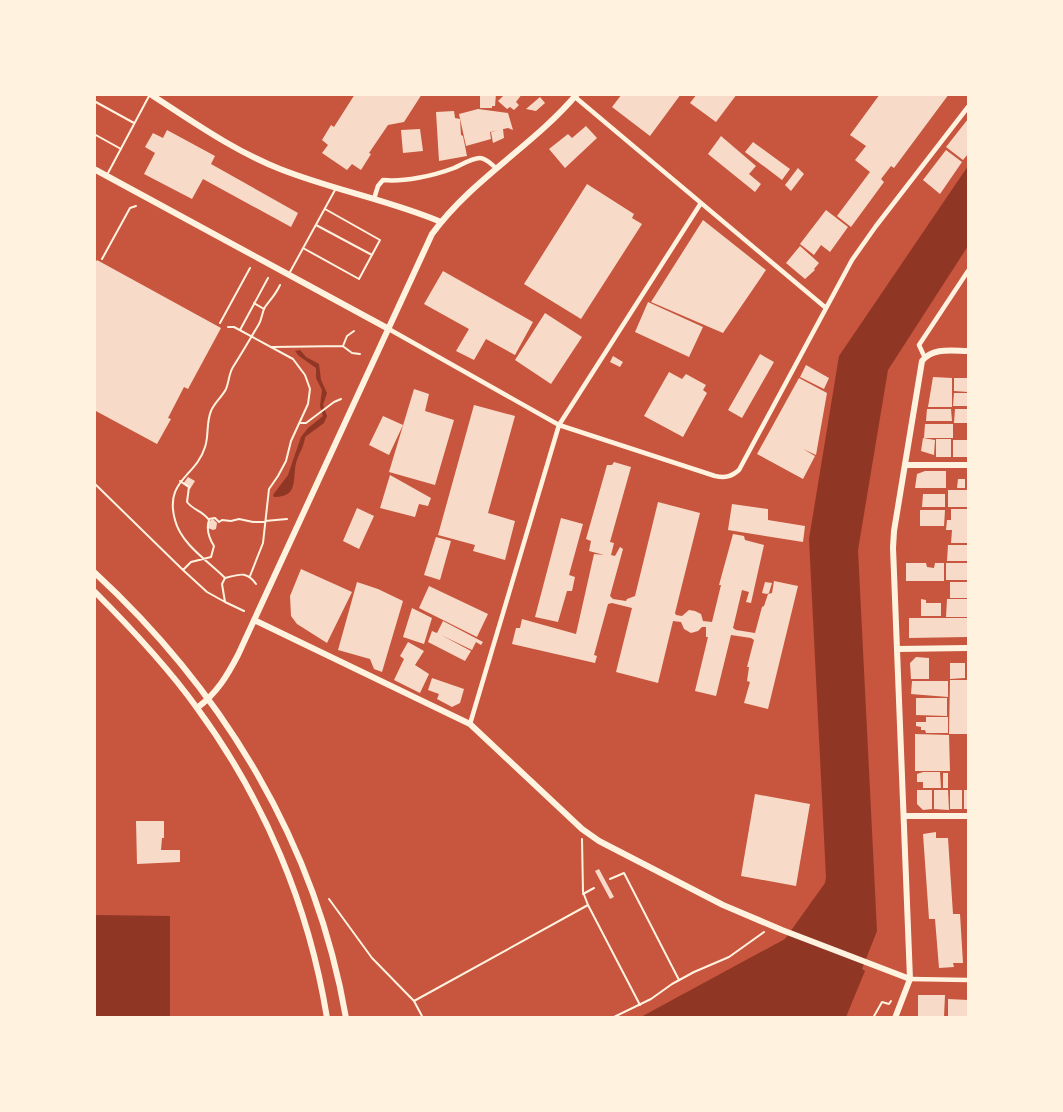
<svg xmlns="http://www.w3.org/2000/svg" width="1063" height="1112" viewBox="0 0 1063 1112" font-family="'Playfair Display',serif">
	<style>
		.water { fill: #8f3625 }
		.building { fill: #f7dbc8 }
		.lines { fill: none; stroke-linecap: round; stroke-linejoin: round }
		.path { stroke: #fff3e0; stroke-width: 2 }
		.service { stroke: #fff3e0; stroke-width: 2 }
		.minor { stroke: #fff3e0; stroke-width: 4.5 }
		.tertiary { stroke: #fff3e0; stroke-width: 6 }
	</style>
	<rect width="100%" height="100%" fill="#c8553d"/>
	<!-- water -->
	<path class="water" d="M 968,166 L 968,246 L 888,370 L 858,550 L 877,931 L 862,969 L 865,971 L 846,1017 L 639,1018 L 785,939 L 825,883 L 826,877 L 809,539 L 839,356 Z
		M 300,350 L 306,357 L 319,364 L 321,380 L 327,393 L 323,405 L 327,416 L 324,423 L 305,437 C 304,447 300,451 297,460 C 291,476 301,497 274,497 L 273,495 L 288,475 L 301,437 L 308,428 L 323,416 L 320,406 L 322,390 L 316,378 L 316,368 L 299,356 L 295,351 Z
		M 95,915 L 170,916 L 170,1017 L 95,1017 Z"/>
	<!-- building -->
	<path class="building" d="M 355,94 L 422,94 L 404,122 L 388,125 L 369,153 L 371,154 L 361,170 L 352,164 L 347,170 L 322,153 L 328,145 L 322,140 L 331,125 L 334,127 Z
		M 480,94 L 496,94 L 495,106 L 492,106 L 492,108 L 480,108 Z
		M 501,94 L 522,94 L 516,102 L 519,105 L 514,110 L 510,107 L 507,109 L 498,101 L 503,96 Z
		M 622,94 L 681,94 L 650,136 L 612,107 Z
		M 697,94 L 737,94 L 716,122 L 690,103 Z
		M 880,94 L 949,94 L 894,168 L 891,166 L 881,179 L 884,182 L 851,227 L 837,216 L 870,172 L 855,160 L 866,146 L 850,135 Z
		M 540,97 L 545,103 L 536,111 L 526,109 Z
		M 478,109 L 508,113 L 513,130 L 508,128 L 490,132 L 491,139 L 466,146 L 459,114 Z
		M 454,111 L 455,118 L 460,119 L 461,135 L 463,136 L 467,156 L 439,161 L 436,112 Z
		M 968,119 L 968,154 L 963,160 L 946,147 Z
		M 586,126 L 597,138 L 565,168 L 549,149 L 568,134 L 572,138 Z
		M 420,129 L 423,151 L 403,153 L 401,130 Z
		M 503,129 L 504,138 L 493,143 L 491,132 Z
		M 167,130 L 215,156 L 211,164 L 298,213 L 291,227 L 203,179 L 192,199 L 144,174 L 155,153 L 145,147 L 153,133 L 163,138 Z
		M 721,136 L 756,166 L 749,174 L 761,184 L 755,192 L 708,154 Z
		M 753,142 L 790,169 L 782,180 L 745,152 Z
		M 946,150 L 962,162 L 940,194 L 923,180 Z
		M 798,168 L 804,174 L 791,191 L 785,185 Z
		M 587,184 L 634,214 L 632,218 L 642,224 L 581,319 L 524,284 Z
		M 826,210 L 848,227 L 830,252 L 821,245 L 814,255 L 800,244 Z
		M 703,220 L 766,270 L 723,333 L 651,302 Z
		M 800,246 L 819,263 L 814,269 L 815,270 L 805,279 L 786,263 Z
		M 97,260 L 221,328 L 188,389 L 184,387 L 168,418 L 171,419 L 157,444 L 94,410 L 94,264 Z
		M 443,271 L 533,322 L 515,355 L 486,339 L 474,360 L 456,351 L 469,329 L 424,304 Z
		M 648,302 L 703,327 L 689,357 L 635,332 Z
		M 545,313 L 582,337 L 551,384 L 515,360 Z
		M 760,354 L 774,362 L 742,418 L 728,410 Z
		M 613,356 L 623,362 L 620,367 L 610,362 Z
		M 806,365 L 829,378 L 824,389 L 800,377 Z
		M 669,372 L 682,379 L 686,374 L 706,385 L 703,390 L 707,393 L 683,437 L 644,416 Z
		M 933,377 L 952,378 L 952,407 L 928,407 Z
		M 799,378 L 827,393 L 816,455 L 803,449 L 815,456 L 803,479 L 757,454 Z
		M 954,378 L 968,378 L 968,392 L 954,391 Z
		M 414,389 L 429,394 L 425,411 L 454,420 L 435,485 L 389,472 Z
		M 954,393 L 967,393 L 967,406 L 953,406 Z
		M 474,405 L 515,416 L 488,513 L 515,521 L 505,560 L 473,551 L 475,545 L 438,535 Z
		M 927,409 L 951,409 L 952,421 L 926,421 Z
		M 955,409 L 968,409 L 968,423 L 954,423 Z
		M 383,416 L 403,425 L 389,455 L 369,445 Z
		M 925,424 L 953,424 L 953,438 L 924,438 Z
		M 923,438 L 935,440 L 934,455 L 921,451 Z
		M 936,439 L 951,439 L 951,457 L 936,457 Z
		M 953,440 L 968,440 L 968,457 L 953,457 Z
		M 614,462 L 631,467 L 610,542 L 614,543 L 611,555 L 615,556 L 620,547 L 623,549 L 610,596 L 613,599 L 626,601 L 627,599 L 635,596 L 658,502 L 700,513 L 675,613 L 676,615 L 682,616 L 689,610 L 695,611 L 701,614 L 703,621 L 712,622 L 721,585 L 719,585 L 733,534 L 744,536 L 745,540 L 764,545 L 751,603 L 746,602 L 749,592 L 742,590 L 733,628 L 736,630 L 755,633 L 762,607 L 764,606 L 768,594 L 772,593 L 774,581 L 798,586 L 768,709 L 744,703 L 750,682 L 747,681 L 749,667 L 747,667 L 754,640 L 751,638 L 731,635 L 716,696 L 695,691 L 708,637 L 706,637 L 706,627 L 702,627 L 698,631 L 691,633 L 684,629 L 681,622 L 673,621 L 658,683 L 616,672 L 632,608 L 612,603 L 608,604 L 594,655 L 597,656 L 595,663 L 512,644 L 516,628 L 520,628 L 522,619 L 576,634 L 594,554 L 604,555 L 589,551 L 591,541 L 586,539 L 607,465 L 612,465 Z
		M 925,471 L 946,471 L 946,488 L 915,488 L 917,474 Z
		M 390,475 L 431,498 L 428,506 L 419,504 L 415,517 L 380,508 Z
		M 188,477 L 195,481 L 190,489 L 183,484 Z
		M 958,479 L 965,479 L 965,488 L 957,488 Z
		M 948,490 L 968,490 L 968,507 L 948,507 Z
		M 923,494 L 945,494 L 945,507 L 922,507 Z
		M 732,504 L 768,509 L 768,520 L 805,526 L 803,542 L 728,530 Z
		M 357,508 L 374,516 L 359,549 L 343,541 Z
		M 951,509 L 968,509 L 968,543 L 951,543 L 952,530 L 946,530 L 947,520 L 951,520 Z
		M 920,510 L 945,510 L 944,526 L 920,526 Z
		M 561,518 L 583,524 L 569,575 L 575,577 L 572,591 L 567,591 L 558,622 L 535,617 Z
		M 213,519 L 217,523 L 216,529 L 213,530 L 208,528 L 208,522 Z
		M 436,537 L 451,541 L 440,580 L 424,575 Z
		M 948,545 L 968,545 L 968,561 L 947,561 Z
		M 906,563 L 926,563 L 927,567 L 934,568 L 935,563 L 944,563 L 944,581 L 906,581 Z
		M 946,563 L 968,563 L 968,580 L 946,580 Z
		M 301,569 L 352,592 L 327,643 L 297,624 L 291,616 L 290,596 Z
		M 357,582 L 378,589 L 403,601 L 382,672 L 374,669 L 370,659 L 338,650 Z
		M 765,582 L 772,583 L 769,593 L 767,594 L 762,593 Z
		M 950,582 L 968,582 L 968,598 L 950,598 Z
		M 429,586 L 488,614 L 477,637 L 419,608 Z
		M 921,599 L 926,600 L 926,603 L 941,603 L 941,616 L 921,616 Z
		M 947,599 L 968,599 L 968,617 L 946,617 Z
		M 412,608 L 432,618 L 424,644 L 403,637 Z
		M 909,618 L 968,618 L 968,637 L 909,638 Z
		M 443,621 L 483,642 L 481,645 L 476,642 L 472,650 L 441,635 L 471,651 L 465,661 L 428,642 L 432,631 L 437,633 Z
		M 408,642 L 424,651 L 415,665 L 429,674 L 420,693 L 394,680 L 404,659 L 400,656 Z
		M 916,657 L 929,658 L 929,679 L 911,679 L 910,663 Z
		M 950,663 L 965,663 L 965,678 L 950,679 Z
		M 432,678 L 464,689 L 460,703 L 452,707 L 437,699 L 439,694 L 428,690 Z
		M 950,680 L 968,680 L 968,734 L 949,734 Z
		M 912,681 L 948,681 L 948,697 L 911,694 Z
		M 916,698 L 947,698 L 947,716 L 916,715 Z
		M 926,717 L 948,717 L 948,733 L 926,733 L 925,730 L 921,730 L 921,727 L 916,726 L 916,722 L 926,722 Z
		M 915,734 L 949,735 L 950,771 L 915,771 Z
		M 923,772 L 940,772 L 941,788 L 923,788 L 923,782 L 917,782 L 917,774 Z
		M 943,773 L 948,773 L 948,788 L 943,788 Z
		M 917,790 L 932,790 L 932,809 L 923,810 L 917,804 Z
		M 934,790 L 948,790 L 949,810 L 934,809 Z
		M 950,790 L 962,790 L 962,809 L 950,809 Z
		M 964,790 L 968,790 L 968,809 L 964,809 Z
		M 755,794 L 810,804 L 796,886 L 741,876 Z
		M 136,821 L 164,821 L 164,838 L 162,838 L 161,850 L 180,850 L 180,862 L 137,864 Z
		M 936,832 L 936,838 L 948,838 L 953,914 L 960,914 L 963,963 L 953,963 L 954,967 L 939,968 L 935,919 L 929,919 L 923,834 Z
		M 599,869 L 614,897 L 610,899 L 595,871 Z
		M 918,995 L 945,995 L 944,1017 L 918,1017 Z
		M 948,999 L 968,1000 L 968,1018 L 948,1017 Z"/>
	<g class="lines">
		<!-- path -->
		<path class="path" d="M 102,259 L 130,208 L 136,206
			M 254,303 L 264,309
			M 220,323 L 250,268
			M 228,327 L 234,327 L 293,359 L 305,375 L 310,389 L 308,404 L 291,441 L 286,461 L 278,476 L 269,489 L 263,543 L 250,576
			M 240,330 L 268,278
			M 272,347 L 343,346 L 347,336 L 354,331
			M 344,347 L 352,353 L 360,354
			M 301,423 L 306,423 L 334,402 L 341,399
			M 180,481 L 189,487 L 187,502 C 194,511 202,510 209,520 C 206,529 209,538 214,546 L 211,557 L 191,562 L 183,570
			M 94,483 L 183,570 L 207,592 L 225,602
			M 209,519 L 215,518 L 219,522 L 222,520 L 231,521 L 239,519 L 253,522 L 287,519
			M 225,578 C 208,561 181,544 175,520 C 164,480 196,477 205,447 C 209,436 206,423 211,411 C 214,403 222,397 226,389 C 229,382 229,373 233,367 C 242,353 250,339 259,324 C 262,319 262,312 265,307 C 271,299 276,294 280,285
			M 244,611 L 225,602 L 222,584 L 225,578 C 240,574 247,571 256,584
			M 582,839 L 583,892 L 588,905 L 640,1005
			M 610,879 L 624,873 L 679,980
			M 583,894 L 594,888
			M 329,899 L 372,958 L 414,1001 L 423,1018
			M 414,1001 L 588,905
			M 612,1018 L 651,999 L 672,984 L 694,972 L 729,957 L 764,932
			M 873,1018 L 882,1002 L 889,1004 L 891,1001"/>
		<!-- service -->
		<path class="service" d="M 94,101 L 134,123
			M 94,134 L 121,149
			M 108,173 L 149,96
			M 316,225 L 372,255
			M 303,248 L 359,279 L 380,240 L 325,209
			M 290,272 L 335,190"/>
		<!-- minor -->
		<path class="minor" d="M 575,97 L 826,308
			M 374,199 L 378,186 L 383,180 C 404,182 433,176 454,168 C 461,165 472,158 480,158 C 486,158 491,164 496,168
			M 387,328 L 559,425 L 715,476 C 725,478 731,477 739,470 L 852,260 L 876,226 L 968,107
			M 925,358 L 919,345 L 968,271
			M 470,724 L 559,425 L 701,203
			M 910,979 L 968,980"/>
		<!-- tertiary -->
		<path class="tertiary" d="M 150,94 C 192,121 234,151 280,169 C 333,190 389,200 441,222
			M 94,169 L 387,328
			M 905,465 L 968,465
			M 94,572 C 223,691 316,843 346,1018
			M 94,591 C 131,628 167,666 197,708 C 264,799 309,906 327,1018
			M 254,620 L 470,724 L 582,829 L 599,841 L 723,905 L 782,930 L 910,979
			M 897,649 L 968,648
			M 197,708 C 217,693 227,676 238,655 L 432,234 C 472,179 533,146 577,94
			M 905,816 L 968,816
			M 895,1018 L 910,979 L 893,548 L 894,531 L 922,361 C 933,347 953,351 968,351"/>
	</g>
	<!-- border -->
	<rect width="1063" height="1112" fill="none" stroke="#fff3e0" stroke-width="192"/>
</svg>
